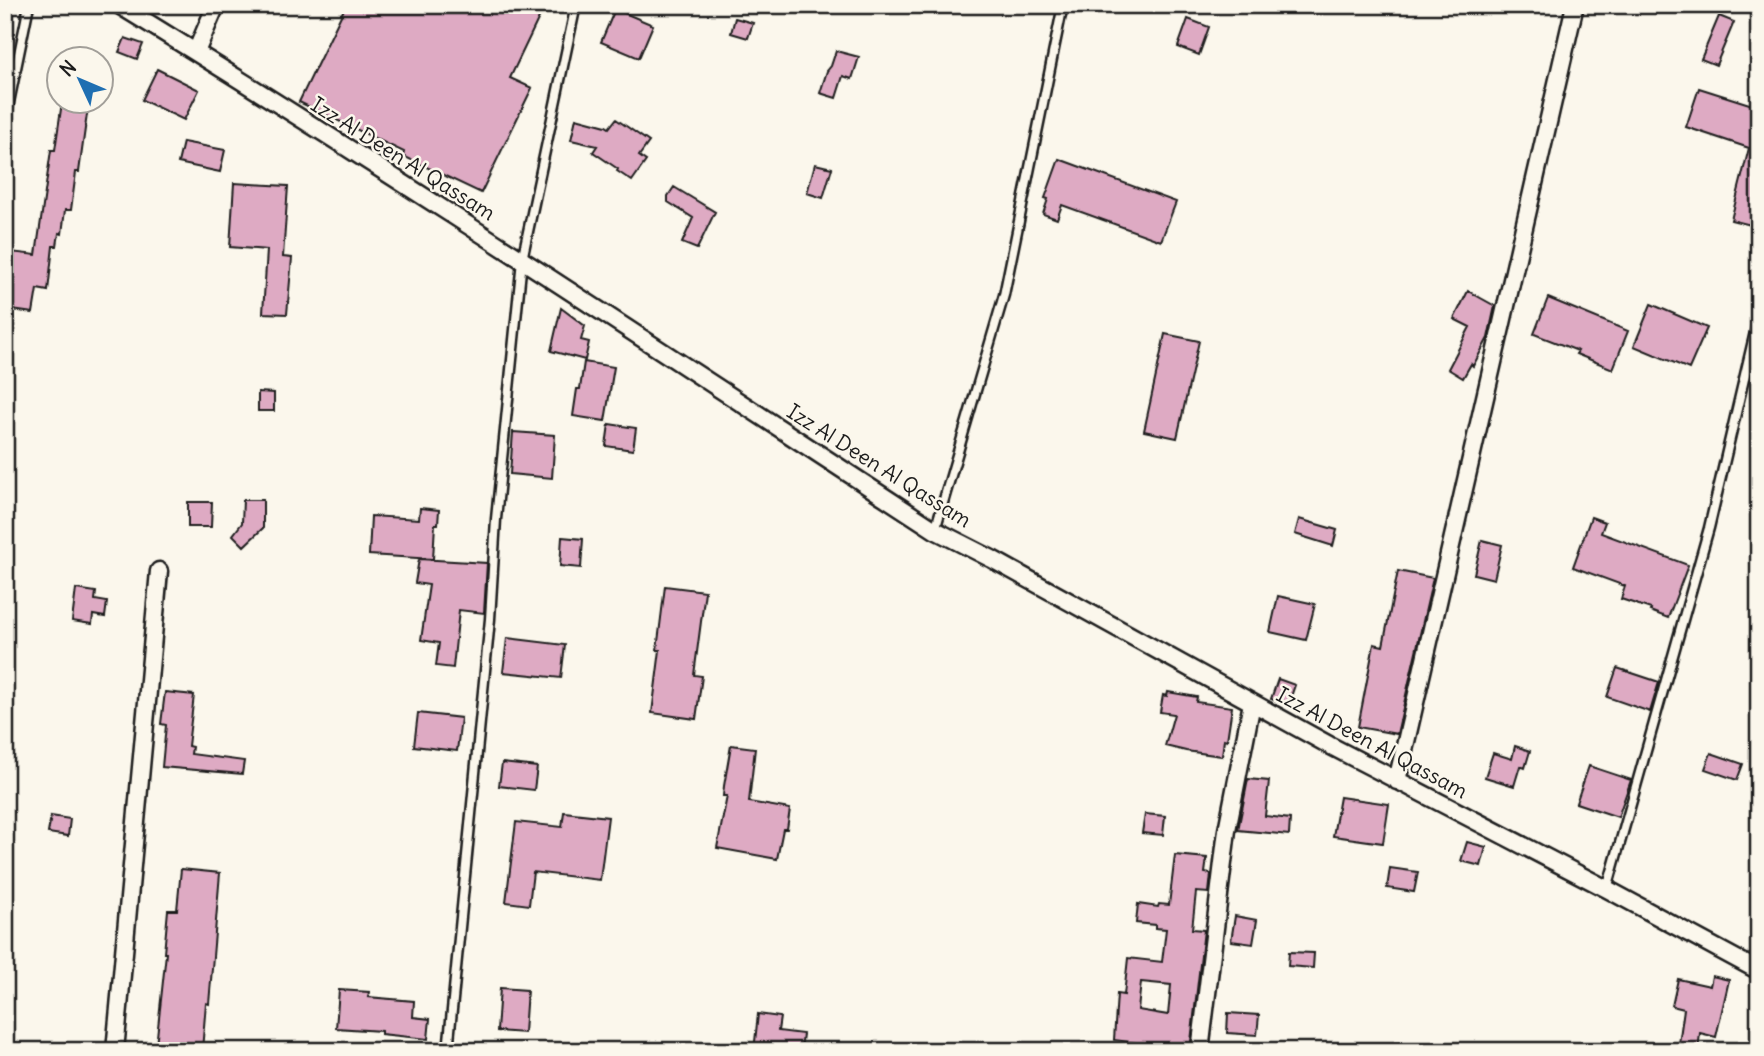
<svg xmlns="http://www.w3.org/2000/svg" width="1764" height="1056" viewBox="0 0 1764 1056" font-family="Delius,sans-serif">
	<style>
		.building { fill: #deaac3; stroke: #1c1c1c; stroke-width: 2; fill-rule: evenodd }
		.lines { fill: none; stroke-linecap: round; stroke-linejoin: round }
		.service-casing { stroke: #1c1c1c; stroke-width: 13 }
		.minor-casing { stroke: #1c1c1c; stroke-width: 21 }
		.service { stroke: #fbf7ec; stroke-width: 8 }
		.minor { stroke: #fbf7ec; stroke-width: 16 }
		.labels { text-anchor: middle; stroke-width: 5; stroke-linejoin: round; paint-order: stroke }
		.street-label { font-size: 21px; fill: #1c1c1c; stroke: #fbf7ec }
	</style>
	<rect width="100%" height="100%" fill="#fbf7ec"/>
	<filter id="ink" filterUnits="userSpaceOnUse"><feTurbulence type="fractalNoise" baseFrequency=".0143" numOctaves="2"/><feDisplacementMap in="SourceGraphic" scale="14" xChannelSelector="R" yChannelSelector="G"/><feConvolveMatrix kernelMatrix="1 2 1 2 8 2 1 2 1" color-interpolation-filters="sRGB"/></filter>
	<g filter="url(#ink)">
		<!-- building -->
		<path class="building" d="M 346,5 L 545,5 L 510,78 L 532,88 L 481,193 L 403,156 L 404,152 L 299,102 Z
			M 615,9 L 653,25 L 639,58 L 601,42 Z
			M 1719,16 L 1734,22 L 1716,65 L 1701,59 Z
			M 735,18 L 753,23 L 748,38 L 731,33 Z
			M 1188,19 L 1209,27 L 1199,55 L 1178,47 Z
			M 125,38 L 143,44 L 137,59 L 119,52 Z
			M 836,51 L 859,57 L 852,79 L 843,76 L 836,98 L 820,93 L 827,71 L 831,66 Z
			M 157,69 L 199,90 L 184,120 L 142,100 Z
			M 1699,88 L 1759,107 L 1759,227 L 1731,220 L 1749,148 L 1686,127 Z
			M 62,102 L 84,102 L 83,107 L 88,107 L 79,172 L 76,172 L 71,210 L 65,210 L 62,234 L 59,233 L 57,246 L 53,246 L 48,291 L 37,289 L 33,313 L 5,309 L 5,290 L 11,252 L 36,255 L 51,150 L 55,150 Z
			M 576,118 L 606,126 L 609,128 L 616,119 L 649,142 L 639,156 L 646,161 L 632,181 L 617,171 L 618,169 L 593,152 L 597,146 L 571,140 Z
			M 183,142 L 225,150 L 220,172 L 178,163 Z
			M 1059,159 L 1176,202 L 1161,241 L 1062,205 L 1057,219 L 1043,214 L 1048,199 L 1045,198 Z
			M 815,164 L 832,168 L 823,198 L 807,193 Z
			M 234,183 L 288,186 L 283,257 L 292,258 L 287,314 L 263,313 L 267,250 L 230,247 Z
			M 674,187 L 715,212 L 697,249 L 682,243 L 693,218 L 668,202 L 668,196 Z
			M 1468,291 L 1495,306 L 1488,338 L 1473,366 L 1471,364 L 1463,378 L 1448,369 L 1470,327 L 1454,319 Z
			M 1548,298 L 1628,331 L 1613,369 L 1576,354 L 1578,351 L 1534,334 Z
			M 1651,304 L 1707,328 L 1689,369 L 1634,346 Z
			M 561,308 L 585,326 L 581,340 L 589,342 L 585,360 L 551,351 Z
			M 1165,334 L 1199,341 L 1177,438 L 1144,431 Z
			M 584,362 L 614,367 L 605,421 L 573,416 L 577,389 L 580,389 Z
			M 258,392 L 274,393 L 274,411 L 258,411 Z
			M 609,424 L 636,428 L 633,450 L 606,446 Z
			M 513,432 L 555,435 L 552,478 L 510,474 Z
			M 243,500 L 263,500 L 263,528 L 244,546 L 233,535 L 242,523 Z
			M 188,502 L 212,502 L 211,527 L 188,527 Z
			M 420,508 L 439,510 L 438,524 L 435,524 L 433,559 L 369,555 L 371,516 L 419,519 Z
			M 1591,517 L 1605,522 L 1601,533 L 1688,565 L 1668,618 L 1650,611 L 1651,609 L 1621,599 L 1625,586 L 1573,567 Z
			M 1299,519 L 1337,530 L 1333,546 L 1295,534 Z
			M 562,537 L 583,539 L 581,568 L 560,566 Z
			M 1482,540 L 1502,545 L 1494,579 L 1474,574 Z
			M 419,559 L 487,563 L 484,613 L 459,610 L 453,668 L 436,666 L 439,643 L 421,640 L 429,585 L 415,583 Z
			M 1398,571 L 1433,578 L 1397,734 L 1358,727 L 1374,644 L 1383,646 Z
			M 665,586 L 705,591 L 694,675 L 702,676 L 696,719 L 652,713 L 660,650 L 657,650 Z
			M 76,589 L 96,592 L 95,600 L 107,602 L 105,617 L 93,615 L 92,624 L 72,621 Z
			M 1278,596 L 1315,604 L 1306,640 L 1270,632 Z
			M 507,638 L 565,645 L 561,678 L 503,672 Z
			M 1617,668 L 1659,682 L 1650,712 L 1607,697 Z
			M 1278,679 L 1295,685 L 1288,705 L 1271,699 Z
			M 165,692 L 194,695 L 188,746 L 192,747 L 191,754 L 244,761 L 242,774 L 162,767 L 166,725 L 161,724 Z
			M 1168,692 L 1197,697 L 1196,702 L 1232,707 L 1227,740 L 1224,739 L 1222,756 L 1186,751 L 1165,746 L 1174,714 L 1160,712 L 1163,695 L 1167,696 Z
			M 418,713 L 461,718 L 457,751 L 414,746 Z
			M 731,745 L 755,748 L 749,802 L 790,809 L 787,829 L 783,829 L 777,859 L 717,848 L 727,796 L 723,796 L 724,786 Z
			M 1515,746 L 1530,751 L 1525,768 L 1520,766 L 1514,786 L 1485,777 L 1493,753 L 1512,759 Z
			M 1711,753 L 1743,764 L 1737,780 L 1705,769 Z
			M 502,763 L 537,767 L 534,790 L 499,786 Z
			M 1589,766 L 1631,780 L 1618,817 L 1576,803 Z
			M 1248,779 L 1269,781 L 1265,816 L 1290,819 L 1289,835 L 1238,830 Z
			M 1340,797 L 1389,804 L 1383,843 L 1333,836 Z
			M 564,812 L 608,817 L 600,880 L 533,872 L 529,905 L 506,902 L 516,822 L 562,827 Z
			M 1145,814 L 1165,816 L 1163,835 L 1142,833 Z
			M 51,816 L 70,819 L 68,836 L 48,833 Z
			M 1467,842 L 1486,847 L 1481,866 L 1461,861 Z
			M 1175,855 L 1207,858 L 1205,873 L 1211,874 L 1209,893 L 1196,892 L 1192,929 L 1204,930 L 1190,1050 L 1114,1040 L 1117,994 L 1124,995 L 1128,958 L 1162,962 L 1166,929 L 1156,928 L 1156,925 L 1136,923 L 1138,904 L 1158,907 L 1159,904 L 1169,905 ZM 1141,982 L 1171,985 L 1168,1015 L 1138,1010 Z
			M 1390,868 L 1418,872 L 1414,892 L 1387,888 Z
			M 181,869 L 220,873 L 209,1004 L 206,1003 L 202,1050 L 156,1046 L 166,953 L 164,953 L 168,910 L 177,910 Z
			M 1235,916 L 1257,920 L 1253,944 L 1231,941 Z
			M 1289,952 L 1314,953 L 1313,968 L 1288,966 Z
			M 1712,976 L 1729,980 L 1716,1037 L 1700,1033 L 1698,1051 L 1678,1051 L 1684,1009 L 1672,1006 L 1678,979 L 1710,986 Z
			M 500,988 L 527,990 L 524,1033 L 497,1031 Z
			M 339,990 L 369,992 L 368,997 L 414,1001 L 413,1017 L 430,1019 L 428,1039 L 381,1034 L 381,1031 L 336,1028 Z
			M 1228,1013 L 1259,1015 L 1257,1035 L 1227,1033 Z
			M 758,1014 L 780,1017 L 778,1031 L 803,1034 L 801,1049 L 776,1046 L 776,1051 L 754,1051 Z"/>
		<g class="lines">
			<!-- service casing -->
			<g class="service-casing">
				<path id="service" d="M 5,122 L 29,5
					M 935,530 L 1004,295 L 1063,5
					M 1607,889 L 1709,528 L 1759,315
					M 448,1051 L 490,619 L 496,519 L 522,260 L 576,5"/>
			</g>
			<!-- minor casing -->
			<g class="minor-casing">
				<path id="minor" d="M 119,5 C 395,174 664,353 935,530 L 992,559 L 1329,745 L 1607,889 L 1759,971
					M 196,52 L 216,5
					M 1397,781 L 1575,5
					M 115,1051 L 159,571
					M 1200,1051 L 1227,830 L 1252,703"/>
			</g>
			<!-- service -->
			<use href="#service" class="service"/>
			<!-- minor -->
			<use href="#minor" class="minor"/>
		</g>
	</g>
	<g class="labels">
		<!-- street labels -->
		<g class="street-label">
			<text transform="translate(403 159) rotate(32)" y="7">Izz Al Deen Al Qassam</text>
			<text transform="translate(879 466) rotate(32)" y="7">Izz Al Deen Al Qassam</text>
			<text transform="translate(1372 743) rotate(28)" y="7">Izz Al Deen Al Qassam</text>
		</g>
	</g>
	<!-- margin -->
	<rect width="1764" height="1056" fill="none" stroke="#fbf7ec" stroke-width="28"/>
	<rect x="14" y="14" width="1736" height="1028" fill="none" stroke="#1c1c1c" stroke-width="2.5" filter="url(#ink)"/>
	<!-- north arrow -->
	<g transform="translate(80 80) rotate(314)"><circle r="33" fill="#fbf7ec" stroke="#a29f99" stroke-width="2"/>
	<path d="M0-5L12 26L0 18L-12 26Z" fill="#1f6fb2"/>
	<text y="-10" font-size="19" font-weight="bold" text-anchor="middle" fill="#1c1c1c">N</text>
	</g>
</svg>
